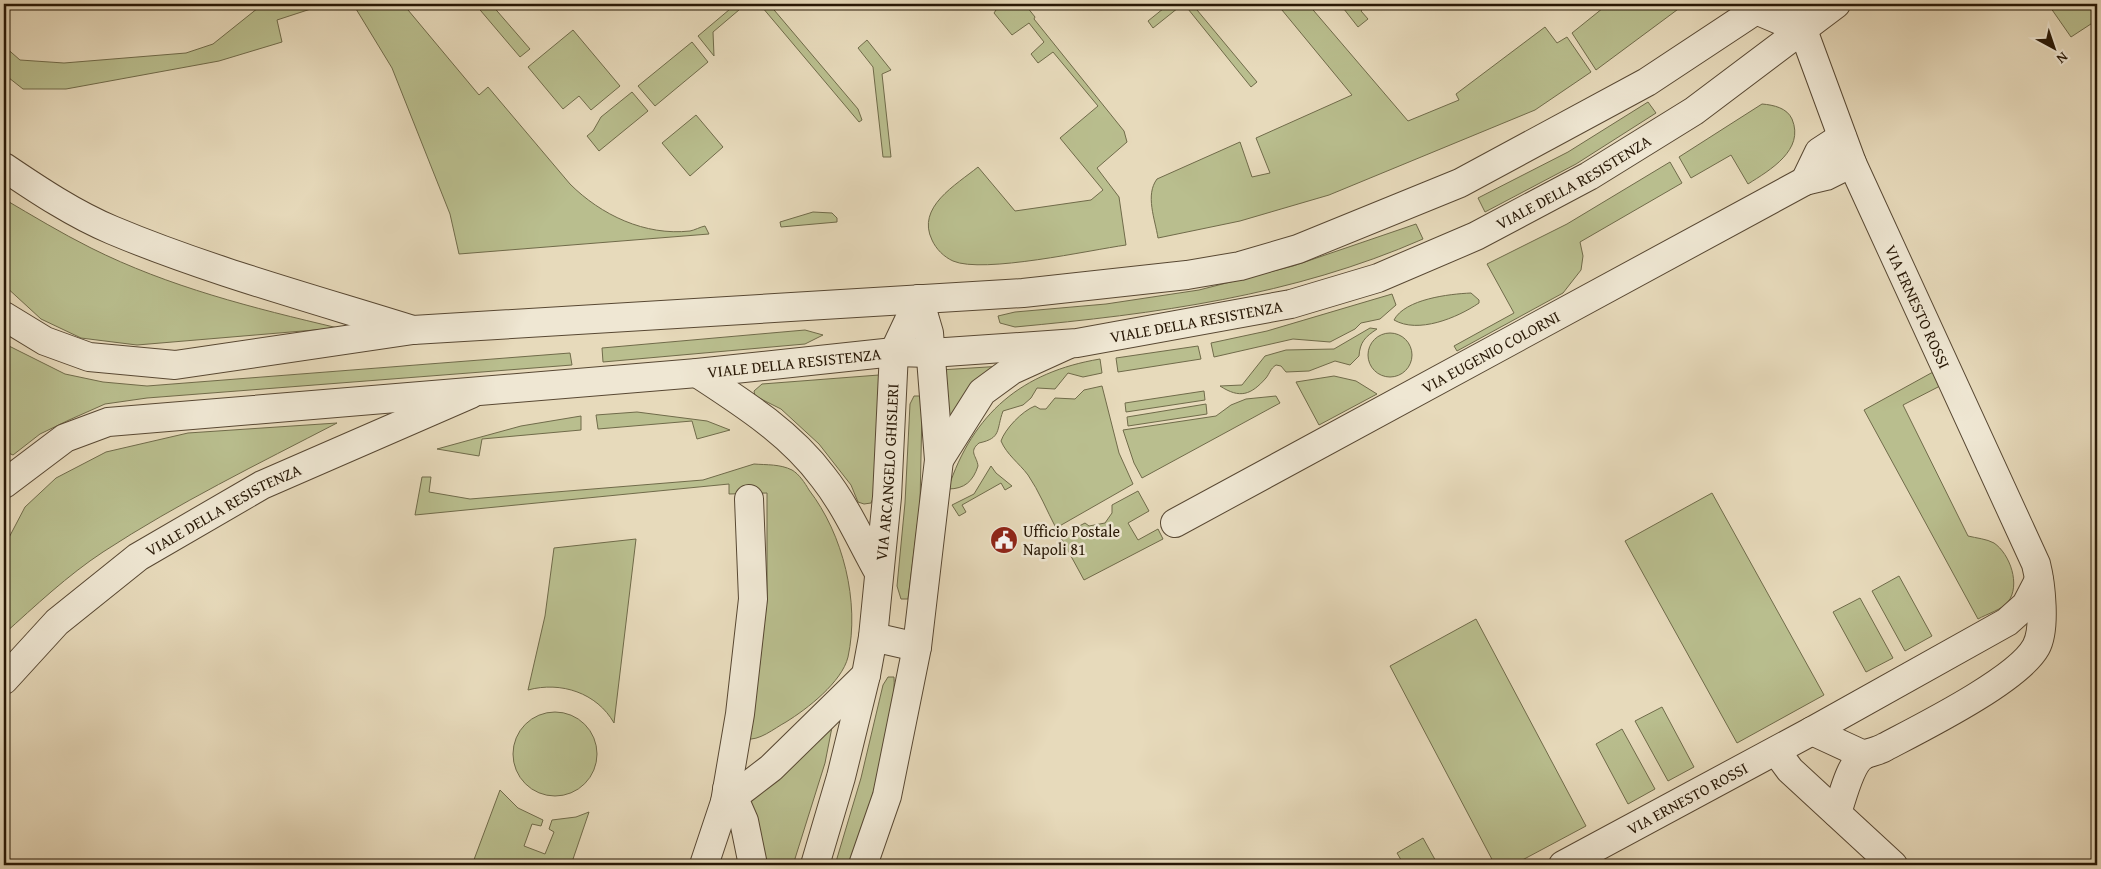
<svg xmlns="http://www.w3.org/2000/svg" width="2101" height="869" viewBox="0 0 2101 869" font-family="'Gentium Book Plus',serif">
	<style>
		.green { fill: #b9be8e; stroke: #706b4a }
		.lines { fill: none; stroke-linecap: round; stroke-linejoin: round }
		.minor-casing { stroke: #584833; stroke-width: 30 }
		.tertiary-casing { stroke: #584833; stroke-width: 30 }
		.minor { stroke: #efe7d3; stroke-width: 28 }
		.tertiary { stroke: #efe7d3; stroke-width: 28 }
		.labels { text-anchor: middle; stroke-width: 5; stroke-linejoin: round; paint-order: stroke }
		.street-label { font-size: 16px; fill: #281806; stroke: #efe7d3 }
		.poi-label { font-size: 16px; fill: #281806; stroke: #efe7d3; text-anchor: start }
	</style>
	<rect width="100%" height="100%" fill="#e7dabb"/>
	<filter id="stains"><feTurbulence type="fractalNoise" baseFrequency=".004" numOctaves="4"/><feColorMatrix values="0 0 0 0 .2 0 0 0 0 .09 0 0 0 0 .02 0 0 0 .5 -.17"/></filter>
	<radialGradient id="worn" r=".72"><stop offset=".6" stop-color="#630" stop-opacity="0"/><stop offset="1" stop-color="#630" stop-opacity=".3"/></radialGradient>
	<!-- green -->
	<path class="green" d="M 263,4 L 326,4 L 277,20 L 282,42 L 219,61 L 66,89 L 23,89 L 4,74 L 4,46 L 20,60 L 64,63 L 186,53 L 213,44 Z
		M 353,4 L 403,4 L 479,95 L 488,87 L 570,184 C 601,215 645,236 690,231 C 695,230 700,227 705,226 L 709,234 L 459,254 L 450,214 L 392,68 Z
		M 475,4 L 491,4 L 530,49 L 520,57 Z
		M 736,4 L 746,4 L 713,32 L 714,56 L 698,36 Z
		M 766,4 L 769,4 L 858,109 L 862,120 L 859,122 L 762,7 Z
		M 991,4 L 1030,4 L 1027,7 L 1035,17 L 1034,19 L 1124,131 L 1127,142 L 1097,168 L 1119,197 L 1126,245 C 1090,250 983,274 953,261 C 944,257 936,249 932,240 C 916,207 956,185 978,167 L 1015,211 L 1091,200 L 1103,190 L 1060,138 L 1098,106 L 1053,52 L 1038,63 L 1031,54 L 1044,42 L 1029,23 L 1012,35 L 994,13 L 996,10 Z
		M 1169,4 L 1183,4 L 1153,28 L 1148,21 Z
		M 1184,4 L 1192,4 L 1257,82 L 1251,87 Z
		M 1277,4 L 1308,4 L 1408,121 L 1459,100 L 1456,94 L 1545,27 L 1557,43 L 1567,37 L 1591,72 L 1535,110 L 1329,195 L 1240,221 L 1158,238 C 1155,219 1145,195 1157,179 L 1240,142 L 1252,177 L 1270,173 L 1256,138 L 1352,95 Z
		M 1340,4 L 1367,4 L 1361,11 L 1368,19 L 1358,27 Z
		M 1608,4 L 1685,4 L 1596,70 L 1572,33 Z
		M 2048,4 L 2097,4 L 2097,20 L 2071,37 Z
		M 573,30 L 620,86 L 591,110 L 579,96 L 563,109 L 528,67 Z
		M 867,40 L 891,70 L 882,74 L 891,157 L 883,157 L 873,67 L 858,48 Z
		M 692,42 L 708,62 L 655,106 L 638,86 Z
		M 632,92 L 648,111 L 599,151 L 587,136 L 593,131 L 601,117 Z
		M 1648,102 L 1656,113 L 1576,164 L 1485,212 L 1478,198 L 1568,152 Z
		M 1762,104 C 1774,105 1787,108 1792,119 C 1805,150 1770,170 1748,184 L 1731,155 L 1691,178 L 1679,157 Z
		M 696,115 L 723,147 L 690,176 L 662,143 Z
		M 1670,162 L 1682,183 L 1580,242 L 1583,256 L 1581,270 L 1563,293 L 1457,351 L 1454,346 L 1514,313 L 1487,264 L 1567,224 Z
		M 4,199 C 33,216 61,233 91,248 C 169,287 253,308 338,328 L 137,345 L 81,338 L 41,319 L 4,285 Z
		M 813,212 L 832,213 L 837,218 L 837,222 L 781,227 L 780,222 Z
		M 1416,224 L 1423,239 C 1293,296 1155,314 1015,327 L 1000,323 L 998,316 L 1015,312 L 1106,304 L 1199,290 L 1293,266 Z
		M 1471,293 L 1479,300 L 1479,303 C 1457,318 1418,334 1394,320 C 1405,299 1449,294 1471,293 Z
		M 1392,294 L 1396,305 L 1380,319 L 1361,323 L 1355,329 L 1330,342 L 1293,339 L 1214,357 L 1211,343 L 1267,331 Z
		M 1370,328 L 1377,329 C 1365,337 1360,342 1359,356 L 1350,365 L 1335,361 L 1309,371 L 1286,372 L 1281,366 L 1276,365 C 1270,369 1270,373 1266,378 C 1251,395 1240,399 1220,386 L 1242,385 L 1265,356 L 1286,350 L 1334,349 Z
		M 805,330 L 823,335 L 805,344 L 603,362 L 602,348 Z
		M1368 355a22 22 0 1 1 44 0a22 22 0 1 1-44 0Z
		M 9,346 L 65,374 L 103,382 L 147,386 L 570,353 L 572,365 L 147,398 L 105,404 L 69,420 L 40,434 L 13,455 L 4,451 L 7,403 L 4,386 L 4,348 Z
		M 1198,346 L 1201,359 L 1118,372 L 1116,358 Z
		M 1100,359 L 1102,373 L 1083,377 L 1068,373 L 1055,389 L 1037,388 L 1031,398 L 1023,405 L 1003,411 C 996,430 1002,438 979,443 C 968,452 977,456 978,466 C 973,481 965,489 948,489 C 973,413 1022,372 1100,359 Z
		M 1003,366 L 951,420 L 940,370 Z
		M 1933,372 L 1940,386 L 1903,405 L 1968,536 C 1976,538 1987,539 1994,543 C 2010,554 2021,585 2008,602 C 2003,609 1987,614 1978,619 L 1864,410 Z
		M 879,375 L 878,454 L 874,496 L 871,503 L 864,504 L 858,502 L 851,485 L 819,444 L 781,409 L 755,396 L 754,391 L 762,384 Z
		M 1334,376 L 1356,381 L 1377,394 L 1319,425 L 1296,382 Z
		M 1102,386 L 1119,453 L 1133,484 L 1056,528 C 1047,511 1039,491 1028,475 C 1019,463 1007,455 1001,441 C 1005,429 1022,411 1035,406 L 1040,409 L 1046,409 L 1055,398 L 1075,399 L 1084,390 Z
		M 1204,391 L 1205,400 L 1126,412 L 1125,403 Z
		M 914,396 L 920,396 L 922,409 L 920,504 L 908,599 L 901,599 L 897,586 L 905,503 L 910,404 Z
		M 1276,396 L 1280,403 L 1142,478 L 1134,463 L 1123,430 L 1216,416 L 1231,405 L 1246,399 Z
		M 1206,404 L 1207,414 L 1128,426 L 1127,417 Z
		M 637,412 L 707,421 L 730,430 L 697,439 L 692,421 L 598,429 L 596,415 Z
		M 581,416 L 581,430 L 482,439 L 479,456 L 437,449 L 521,426 Z
		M 337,423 C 258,464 178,503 103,552 C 68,575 35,606 4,634 L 4,547 L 25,507 L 56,478 L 106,452 L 188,433 Z
		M 754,464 C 767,465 780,464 792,470 C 799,474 805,483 809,490 C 843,534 860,602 848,657 C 842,682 807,709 786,722 C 773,729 760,741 745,739 L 759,670 L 767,600 L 767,493 L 729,494 L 729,484 L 415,515 L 422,477 L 431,477 L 429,492 L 470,499 L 703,480 Z
		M 991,466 L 996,473 L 1012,486 L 1005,490 L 1001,483 L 962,505 L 966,512 L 959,516 L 952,505 L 974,494 Z
		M 1138,491 L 1149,511 L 1128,523 L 1138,540 L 1158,529 L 1163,539 L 1084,580 L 1060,536 L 1085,523 L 1089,526 L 1105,523 L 1112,513 L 1112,505 Z
		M 1712,493 L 1824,695 L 1737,743 L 1625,541 Z
		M 636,539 L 614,723 C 597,693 561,681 528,690 L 545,616 L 554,548 Z
		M 1899,576 L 1932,636 L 1905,651 L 1872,591 Z
		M 1860,598 L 1893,658 L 1866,672 L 1833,612 Z
		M 1476,619 L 1586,826 L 1513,865 L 1495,865 L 1390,666 Z
		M 888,677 L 894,677 C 895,692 892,705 890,719 C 881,769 867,818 850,865 L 835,865 L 861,778 L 883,685 Z
		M 1662,707 L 1694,767 L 1668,781 L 1635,721 Z
		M513 754a42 42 0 1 1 84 0a42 42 0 1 1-84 0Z
		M 833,722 L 825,763 L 793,865 L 762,865 L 750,812 L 752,793 Z
		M 1622,729 L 1655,789 L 1628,804 L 1596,744 Z
		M 500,790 L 518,808 L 543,820 L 541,826 L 532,824 L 524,846 L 545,854 L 554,832 L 549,829 L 552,820 L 576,817 L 589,812 L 571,865 L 472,865 Z
		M 1423,838 L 1438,865 L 1404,865 L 1397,853 Z"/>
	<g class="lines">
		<!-- minor casing -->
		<g class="minor-casing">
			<g id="minor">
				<path id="s1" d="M 1807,4 L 1803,30 L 1852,163 L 2036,564 C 2041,584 2046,629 2036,647 C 2018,680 1921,728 1885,747 C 1879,751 1870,752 1864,755 C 1850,763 1842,799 1837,813"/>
				<path d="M 1756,10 L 1803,30"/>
				<path d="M 4,167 C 38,190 74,214 112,230 C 207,270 314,299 413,330"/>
				<path d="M 1805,181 L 1819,152 L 1842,137"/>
				<path d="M 697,373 C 743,403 790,433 823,477 C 846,506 861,541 879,573"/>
				<path d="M 939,460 L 982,392 L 1012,370 L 1067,345"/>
				<path id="s2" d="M 1175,523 L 1805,181 L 1826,176 L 1852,163"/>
				<path d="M 873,637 L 917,647"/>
				<path id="s3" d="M 4,680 L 57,622 L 138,557 L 262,485 L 471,394"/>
				<path d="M 1812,731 L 1864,755"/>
				<path d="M 1776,751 L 1790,770 L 1893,865"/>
				<path d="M 727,789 L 741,791 L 771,768 L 866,675"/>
				<path d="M 725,802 L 737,805 L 744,821 L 753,865"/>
				<path d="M 704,865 L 725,802 L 740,714 L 753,599 L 749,499"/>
				<path id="s4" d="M 815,865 L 841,777 L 866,675 L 873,637 L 887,497 L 894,352 L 919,299"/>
				<path d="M 863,865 L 887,796 L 917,647 L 939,460 L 929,333 L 919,299"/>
				<path id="s5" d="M 1563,865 L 1812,731 L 2007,622 L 2026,605 L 2039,580"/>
			</g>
		</g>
		<!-- tertiary casing -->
		<g class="tertiary-casing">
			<g id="tertiary">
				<path d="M 4,316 L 45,341 L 89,357 L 175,365 L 413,330 L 1023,293 L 1187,275 L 1240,266 L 1298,249 L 1460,183 L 1647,82 L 1765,4"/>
				<path id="s6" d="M 4,484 L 65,438 L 108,422 L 697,373 L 894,352 L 931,353 L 1077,343 L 1291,304 L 1378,278 L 1476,236 L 1589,176 L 1694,111 L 1836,4"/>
			</g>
		</g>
		<!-- minor -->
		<use href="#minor" class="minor"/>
		<!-- tertiary -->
		<use href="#tertiary" class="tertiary"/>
	</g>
	<!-- icons -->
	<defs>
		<g id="civic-disc" transform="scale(1.4375)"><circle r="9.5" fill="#8f2418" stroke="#efe7d3"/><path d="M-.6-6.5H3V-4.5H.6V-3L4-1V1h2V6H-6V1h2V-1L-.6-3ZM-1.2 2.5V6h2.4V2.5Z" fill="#fff"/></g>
	</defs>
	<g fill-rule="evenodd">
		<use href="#civic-disc" x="1004" y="540"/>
	</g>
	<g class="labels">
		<!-- street labels -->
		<g class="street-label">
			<text dy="6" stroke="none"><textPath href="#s6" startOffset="1621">VIALE DELLA RESISTENZA</textPath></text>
			<text dy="6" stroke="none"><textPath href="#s1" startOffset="326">VIA ERNESTO ROSSI</textPath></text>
			<text dy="6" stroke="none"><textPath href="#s6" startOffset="1216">VIALE DELLA RESISTENZA</textPath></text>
			<text dy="6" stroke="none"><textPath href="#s2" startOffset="359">VIA EUGENIO COLORNI</textPath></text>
			<text dy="6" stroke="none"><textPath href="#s6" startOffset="811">VIALE DELLA RESISTENZA</textPath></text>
			<text dy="6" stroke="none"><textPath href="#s4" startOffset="401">VIA ARCANGELO GHISLERI</textPath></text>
			<text dy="6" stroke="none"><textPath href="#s3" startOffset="280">VIALE DELLA RESISTENZA</textPath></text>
			<text dy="6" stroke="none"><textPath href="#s5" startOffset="141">VIA ERNESTO ROSSI</textPath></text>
		</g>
		<!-- poi labels -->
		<g class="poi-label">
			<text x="1023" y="537">Ufficio Postale<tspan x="1023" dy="18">Napoli 81</tspan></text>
		</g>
	</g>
	<!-- margin -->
	<rect width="2101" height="869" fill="none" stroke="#e7dabb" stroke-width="20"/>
	<rect x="5" y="5" width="2091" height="859" fill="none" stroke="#281806" stroke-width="2.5"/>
	<rect x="10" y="10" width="2081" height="849" fill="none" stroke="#281806"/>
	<!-- north arrow -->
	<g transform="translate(2054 48) rotate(140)" stroke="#efe7d3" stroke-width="4" paint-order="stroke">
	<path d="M0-4L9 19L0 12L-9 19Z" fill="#281806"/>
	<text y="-8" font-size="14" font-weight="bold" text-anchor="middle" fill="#281806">N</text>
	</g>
	<rect width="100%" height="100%" filter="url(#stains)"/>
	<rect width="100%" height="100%" fill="url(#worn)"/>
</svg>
